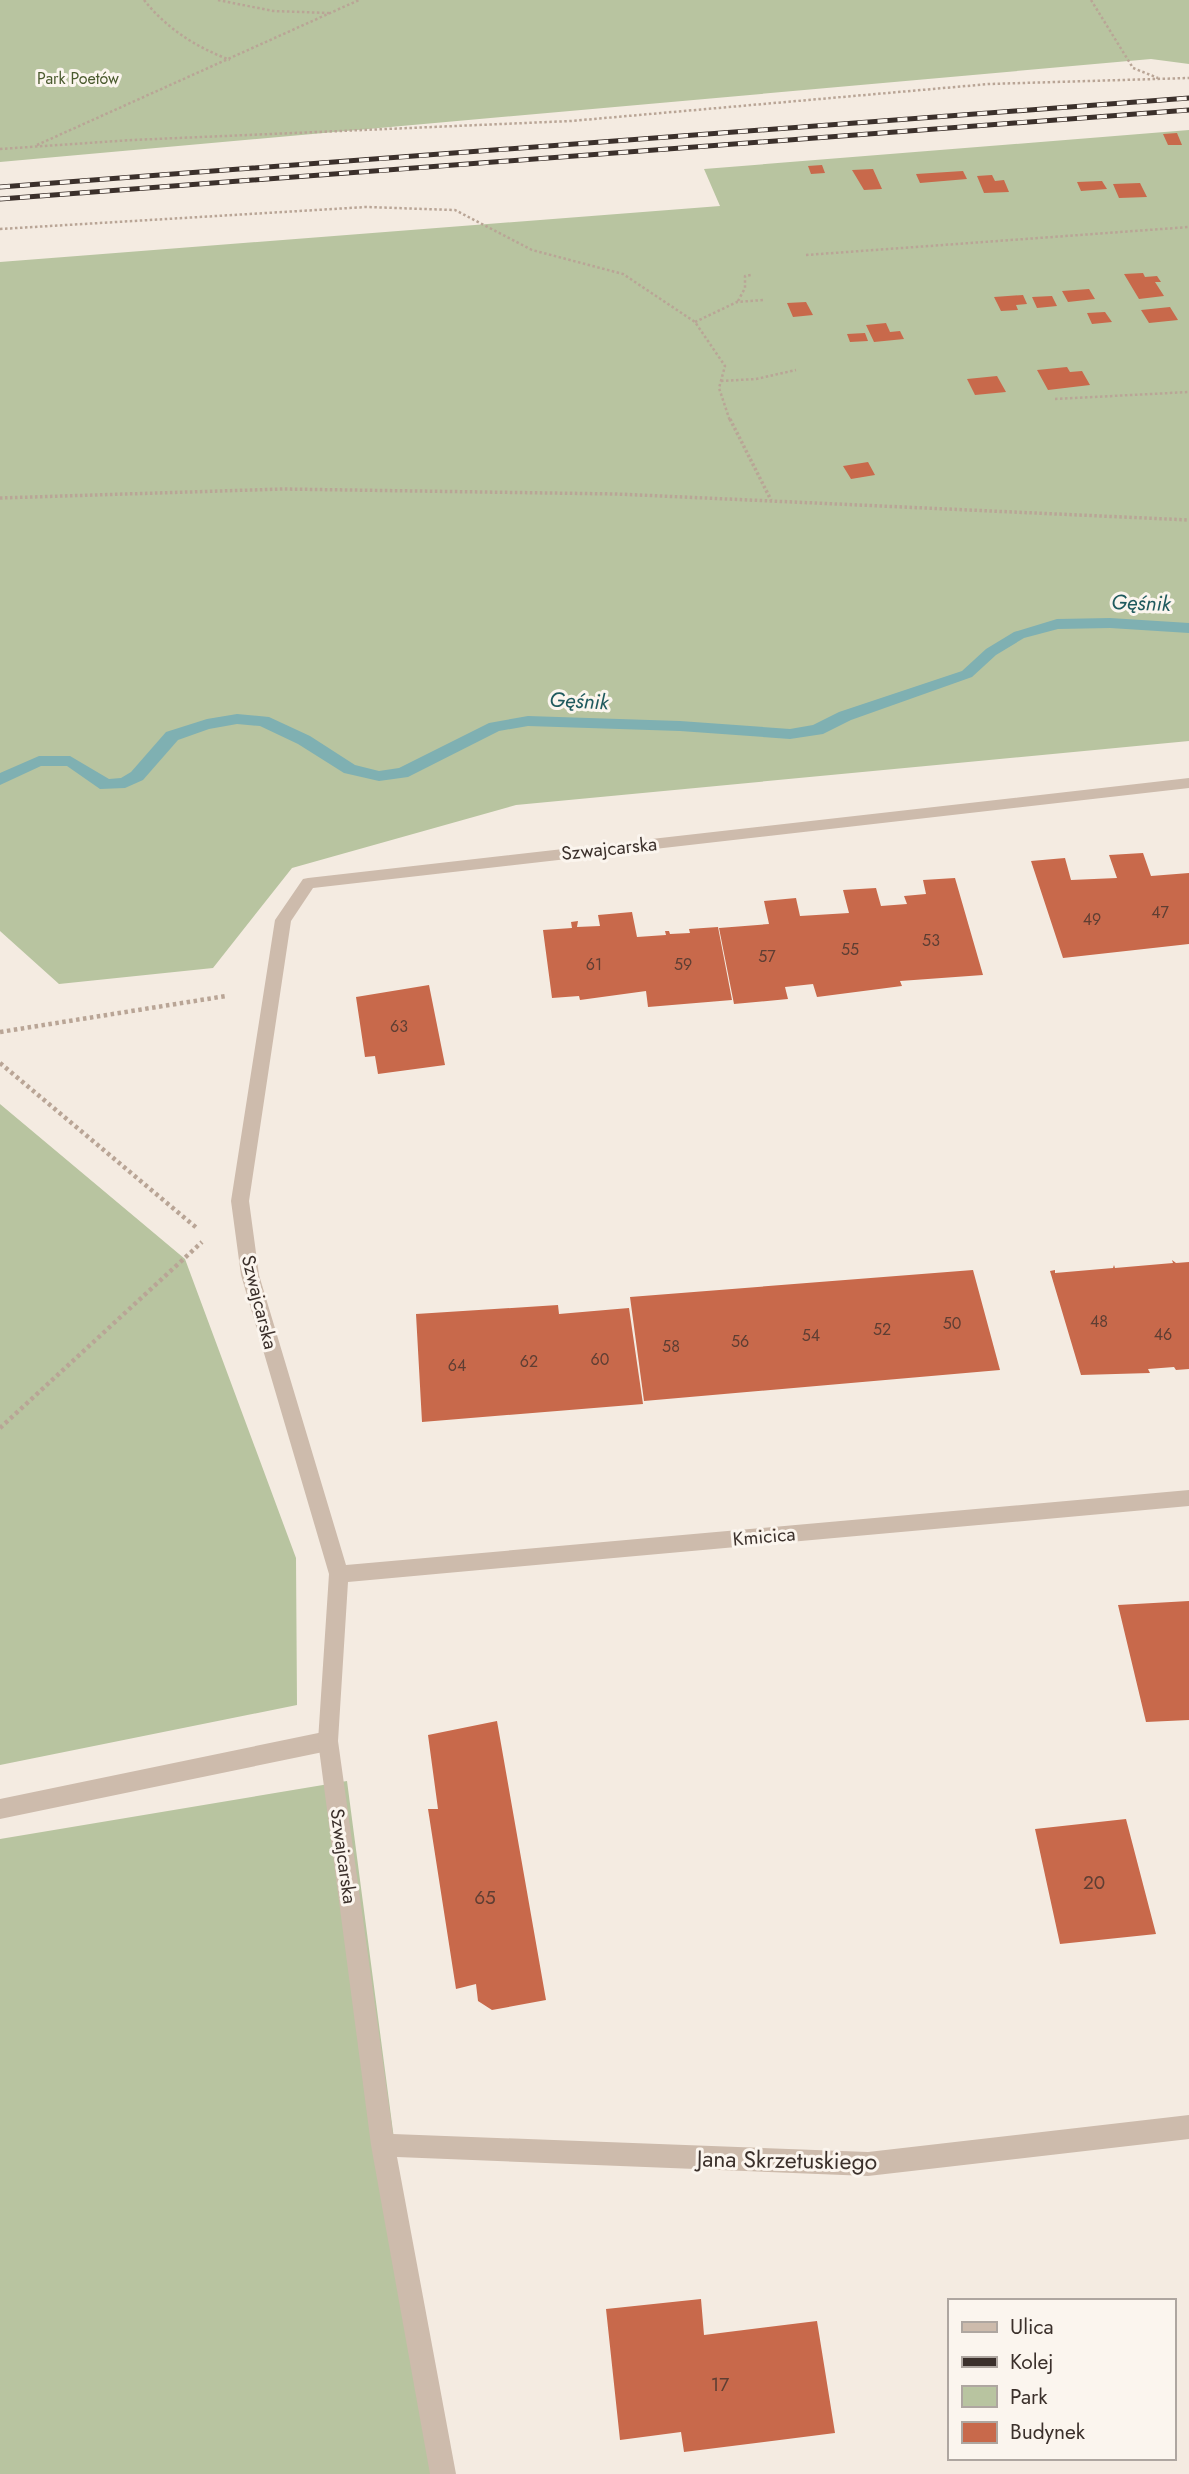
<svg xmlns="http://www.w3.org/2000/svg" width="1189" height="2474" viewBox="0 0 1189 2474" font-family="Jost,sans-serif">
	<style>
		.green { fill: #b8c4a0 }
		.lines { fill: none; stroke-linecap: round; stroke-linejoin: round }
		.stream { fill: #7fb0b2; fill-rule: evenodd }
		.building { fill: #c8694b }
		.path-far2 { stroke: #b9a596; stroke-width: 2.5; stroke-dasharray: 2.5 2.5; stroke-linecap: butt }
		.path-far1 { stroke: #b9a596; stroke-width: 3.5; stroke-dasharray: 2.5 2.5; stroke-linecap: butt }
		.path { stroke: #b9a596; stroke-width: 4.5; stroke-dasharray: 3.5 3.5; stroke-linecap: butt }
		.service { fill: #cdbbac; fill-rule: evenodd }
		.minor { fill: #cdbbac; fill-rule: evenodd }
		.rail-casing { stroke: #3b302b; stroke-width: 5 }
		.rail { stroke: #fbf5ee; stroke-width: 3.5; stroke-dasharray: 10; stroke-linecap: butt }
		.labels { text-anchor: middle; stroke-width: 6; stroke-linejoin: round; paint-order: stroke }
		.far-park-label { font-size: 16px; fill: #4a5a2e; stroke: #fbf5ee }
		.number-label { font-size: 16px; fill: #5e3e33 }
		.street-label { font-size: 19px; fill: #3b302b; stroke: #fbf5ee }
		.near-number-label { font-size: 19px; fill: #5e3e33 }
		.water-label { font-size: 21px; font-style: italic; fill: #1f5a5e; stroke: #fbf5ee }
		.near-street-label { font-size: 23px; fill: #3b302b; stroke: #fbf5ee }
	</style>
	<rect width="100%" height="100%" fill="#f4ebe1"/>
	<!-- green -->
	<path class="green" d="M 0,0 L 1189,0 L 1189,64 L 1151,59 L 0,162 Z
		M 1189,130 L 1189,741 L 516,805 L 292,868 L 213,968 L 59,984 L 0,931 L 0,262 L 720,206 L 704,169 Z
		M 0,1104 L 185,1259 L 296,1558 L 297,1705 L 0,1765 Z
		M 347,1781 L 438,2474 L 0,2474 L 0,1839 Z"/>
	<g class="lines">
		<!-- stream -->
		<path class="stream" d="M 1110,618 L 1189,623 L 1189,633 L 1110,628 L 1058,629 L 1024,638 L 996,655 L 972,677 L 851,720 L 823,734 L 790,739 L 680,731 L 528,726 L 499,731 L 408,777 L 379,781 L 344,773 L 298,744 L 260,726 L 237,724 L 209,729 L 178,740 L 143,780 L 125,788 L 100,789 L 67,766 L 41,766 L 0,785 L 0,773 L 39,756 L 70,756 L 109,779 L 121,778 L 131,772 L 166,732 L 207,719 L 237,714 L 269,717 L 310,736 L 355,765 L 379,771 L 399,768 L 489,723 L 528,716 L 680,721 L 790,729 L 813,725 L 839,712 L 962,671 L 986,649 L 1014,632 L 1057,619 Z"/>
	</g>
	<!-- building -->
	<path class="building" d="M 1177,133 L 1182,145 L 1168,145 L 1163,134 Z
		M 822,165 L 825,173 L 811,174 L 808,166 Z
		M 873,169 L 882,189 L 864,190 L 852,170 Z
		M 963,171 L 967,179 L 920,183 L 916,174 Z
		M 992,175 L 995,181 L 1004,180 L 1009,192 L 984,193 L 977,176 Z
		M 1102,181 L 1107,189 L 1081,191 L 1077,182 Z
		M 1140,183 L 1147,197 L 1119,198 L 1113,184 Z
		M 1143,273 L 1145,277 L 1157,276 L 1161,282 L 1155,282 L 1164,296 L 1139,299 L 1124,274 Z
		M 1089,289 L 1095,299 L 1068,302 L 1062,291 Z
		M 1023,295 L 1027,304 L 1016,305 L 1018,310 L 1001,311 L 994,297 Z
		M 1052,296 L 1057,306 L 1037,308 L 1032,297 Z
		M 806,302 L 813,315 L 793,317 L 787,303 Z
		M 1170,307 L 1178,320 L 1149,323 L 1141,310 Z
		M 1105,312 L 1112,322 L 1092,324 L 1087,313 Z
		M 886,323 L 890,332 L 900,331 L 904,339 L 874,342 L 866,325 Z
		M 865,333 L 868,341 L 850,342 L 847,334 Z
		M 1067,367 L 1070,372 L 1082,371 L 1090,385 L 1048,390 L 1037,370 Z
		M 997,376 L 1006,392 L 975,395 L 967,379 Z
		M 868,462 L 875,475 L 851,479 L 843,466 Z
		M 1143,853 L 1151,876 L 1189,873 L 1189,944 L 1063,958 L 1031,861 L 1065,858 L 1071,880 L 1117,878 L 1109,855 Z
		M 955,878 L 983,975 L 900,981 L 902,986 L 817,997 L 813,984 L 785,987 L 788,999 L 734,1004 L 719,928 L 769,924 L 764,901 L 796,898 L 800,916 L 849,913 L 843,890 L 876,888 L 881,906 L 907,904 L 904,896 L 926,894 L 923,880 Z
		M 632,912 L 637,937 L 666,935 L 665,931 L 669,931 L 670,934 L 690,933 L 689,929 L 718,927 L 732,1000 L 648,1007 L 646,991 L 580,1000 L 579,996 L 552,998 L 543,930 L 572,928 L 571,922 L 578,921 L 577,927 L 600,926 L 598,915 Z
		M 429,985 L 445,1065 L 378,1074 L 375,1056 L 365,1057 L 356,997 Z
		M 1172,1260 L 1176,1263 L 1189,1262 L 1189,1369 L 1176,1370 L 1174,1367 L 1148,1369 L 1150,1373 L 1081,1375 L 1050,1271 L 1055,1270 L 1055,1273 L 1113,1268 L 1114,1265 L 1115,1268 L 1173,1263 Z
		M 973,1270 L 1000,1370 L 644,1401 L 630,1297 Z
		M 558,1305 L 559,1314 L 629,1308 L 643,1404 L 422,1422 L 416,1314 Z
		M 1189,1601 L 1189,1720 L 1146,1722 L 1118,1605 Z
		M 497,1721 L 546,2000 L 492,2010 L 478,2001 L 476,1984 L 456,1989 L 428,1809 L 438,1809 L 428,1735 Z
		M 1126,1819 L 1156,1934 L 1060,1944 L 1035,1829 Z
		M 701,2299 L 704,2335 L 817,2321 L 835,2433 L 684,2452 L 681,2432 L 620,2440 L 606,2309 Z"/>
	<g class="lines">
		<!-- path-far2 -->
		<path class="path-far2" d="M 144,0 C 167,29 196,47 230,60
			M 218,0 L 273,11 L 329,13
			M 1091,0 L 1133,68 L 1158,78
			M 37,145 L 359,0
			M 0,149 L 132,140 L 571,121 L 989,84 L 1189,78
			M 0,229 L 366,207 L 455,210 L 532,250 L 623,274 L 695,322 L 725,366 L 719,388 L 730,421
			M 806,255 L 1189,227
			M 738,301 L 745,288 L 745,276 L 751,275
			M 695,322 L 737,302 L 763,300
			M 721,381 L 756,379 L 796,370
			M 1055,399 L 1189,392"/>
		<!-- path-far1 -->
		<path class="path-far1" d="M 730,419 L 771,500
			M 0,498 L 283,489 L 617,494 L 1189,520"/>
		<!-- path -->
		<path class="path" d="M 0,1032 L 226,996
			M 0,1063 L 198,1229
			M 0,1428 L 202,1242"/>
		<!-- service -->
		<path class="service" d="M 328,1731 L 335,1734 L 338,1741 L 335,1748 L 328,1751 L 0,1819 L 0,1799 Z"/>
		<!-- minor -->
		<path class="minor" d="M 1189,778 L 1189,788 L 313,888 L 291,921 L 249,1201 L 259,1275 L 346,1565 L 1189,1490 L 1189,1506 L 348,1582 L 338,1741 L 393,2134 L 868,2152 L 1189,2115 L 1189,2139 L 868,2176 L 397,2157 L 456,2474 L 430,2474 L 371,2145 L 318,1741 L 329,1574 L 241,1275 L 231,1201 L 275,920 L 303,879 L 308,878 Z"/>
		<!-- rail casing -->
		<g class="rail-casing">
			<path id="rail" d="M 0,187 L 1189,98
				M 0,199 L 1189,110"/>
		</g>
		<!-- rail -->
		<use href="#rail" class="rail"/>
	</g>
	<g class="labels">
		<!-- far-park labels -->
		<g class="far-park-label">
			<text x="78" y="84">Park Poetów</text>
		</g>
		<!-- number labels -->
		<g class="number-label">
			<text x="1160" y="918">47</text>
			<text x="1092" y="925">49</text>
			<text x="931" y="946">53</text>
			<text x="850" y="955">55</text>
			<text x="767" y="962">57</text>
			<text x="594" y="970">61</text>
			<text x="683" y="970">59</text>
			<text x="399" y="1032">63</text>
			<text x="1099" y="1327">48</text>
			<text x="952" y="1329">50</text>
			<text x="882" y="1335">52</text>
			<text x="1163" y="1340">46</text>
			<text x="811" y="1341">54</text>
			<text x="740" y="1347">56</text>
			<text x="671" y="1352">58</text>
			<text x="600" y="1365">60</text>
			<text x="529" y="1367">62</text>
			<text x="457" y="1371">64</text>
		</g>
		<!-- street labels -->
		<g class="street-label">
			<text transform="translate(609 848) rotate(-6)" y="7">Szwajcarska</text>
			<text transform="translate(260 1302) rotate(76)" y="7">Szwajcarska</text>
			<text transform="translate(764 1536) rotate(-5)" y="7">Kmicica</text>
			<text transform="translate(344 1856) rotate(82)" y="7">Szwajcarska</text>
		</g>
		<!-- near-number labels -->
		<g class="near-number-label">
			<text x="1094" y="1889">20</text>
			<text x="485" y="1904">65</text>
			<text x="720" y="2391">17</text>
		</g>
		<!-- water labels -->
		<g class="water-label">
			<text transform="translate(1141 603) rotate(2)" y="7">Gęśnik</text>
			<text transform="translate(579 701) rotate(3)" y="7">Gęśnik</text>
		</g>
		<!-- near-street labels -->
		<g class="near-street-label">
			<text transform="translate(787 2160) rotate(1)" y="8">Jana Skrzetuskiego</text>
		</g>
	</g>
	<!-- legend -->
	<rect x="948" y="2299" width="228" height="161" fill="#fbf5ee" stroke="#aea6a0" stroke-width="2"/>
	<rect x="962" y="2322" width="35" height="10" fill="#cdbbac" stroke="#aea6a0" stroke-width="2"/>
	<text x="1010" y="2334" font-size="21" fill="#3b302b">Ulica</text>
	<rect x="962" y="2357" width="35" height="10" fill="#3b302b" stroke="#aea6a0" stroke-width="2"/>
	<text x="1010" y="2369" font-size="21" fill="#3b302b">Kolej</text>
	<rect x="962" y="2386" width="35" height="21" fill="#b8c4a0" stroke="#aea6a0" stroke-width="2"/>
	<text x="1010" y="2404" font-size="21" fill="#3b302b">Park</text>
	<rect x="962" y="2422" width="35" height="21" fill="#c8694b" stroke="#aea6a0" stroke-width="2"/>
	<text x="1010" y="2439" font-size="21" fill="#3b302b">Budynek</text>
</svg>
